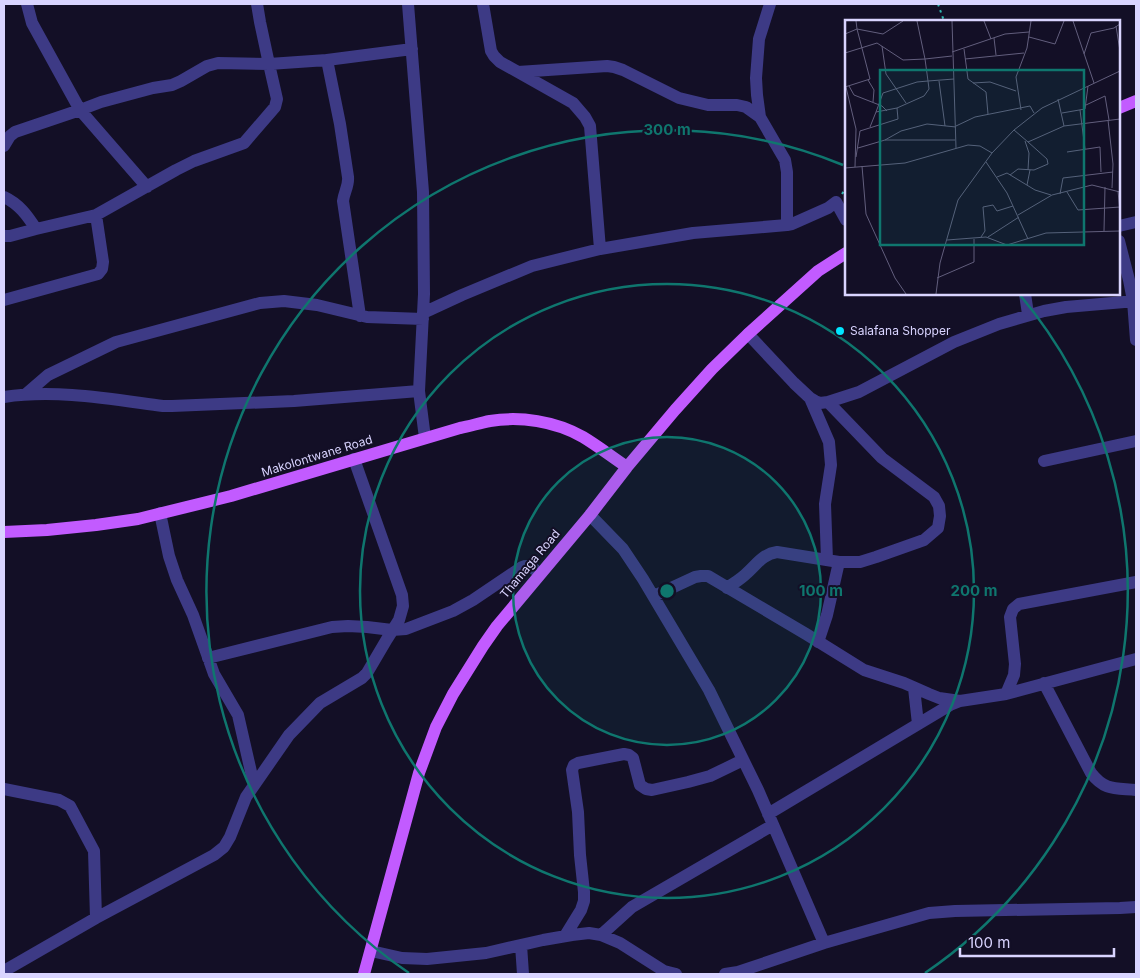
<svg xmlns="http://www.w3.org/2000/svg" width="1140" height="978" viewBox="0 0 1140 978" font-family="Inter,sans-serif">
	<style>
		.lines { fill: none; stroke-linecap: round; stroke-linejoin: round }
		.path { stroke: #2fb8b0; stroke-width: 2; stroke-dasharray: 2.5 4; stroke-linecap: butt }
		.minor { stroke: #3d3a85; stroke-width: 12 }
		.major { stroke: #c25bff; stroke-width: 12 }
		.ring { fill: none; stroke: #0f766e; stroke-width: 2.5 }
		.poi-dot { fill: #00e5ff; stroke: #130f26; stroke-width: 2 }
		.labels { text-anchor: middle; stroke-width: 4; stroke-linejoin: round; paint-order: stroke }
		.poi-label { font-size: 12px; fill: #d9d4ff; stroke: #130f26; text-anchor: start }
		.street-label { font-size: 12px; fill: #d9d4ff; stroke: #130f26 }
		.inset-road { fill: none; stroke: #625e7d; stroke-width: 1 }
		.view { fill: #0f766e; fill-opacity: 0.15; stroke: #0f766e; stroke-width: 2.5 }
		.inset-edge { fill: none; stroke: #d9d4ff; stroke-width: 2.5 }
		.centre { fill: #0f766e; stroke: #130f26; stroke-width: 2.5 }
		.ring-label { font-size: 15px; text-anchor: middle; font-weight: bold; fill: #0f766e; stroke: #130f26; stroke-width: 4; stroke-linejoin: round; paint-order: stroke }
	</style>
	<rect width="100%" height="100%" fill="#130f26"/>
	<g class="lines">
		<!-- path -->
		<path class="path" d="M 938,4 L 944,21
			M 842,194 L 846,188"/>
		<!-- minor -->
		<path class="minor" d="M 27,4 L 32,23 L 80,110 L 147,187
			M 408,4 L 423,192 L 424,294 L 419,391 L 425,438
			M 483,4 L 491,51 L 494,56 L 500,62 L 573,103 L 585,117 L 590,126 L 600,249
			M 770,4 L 759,39 L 756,78 L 757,95 L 760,117 L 785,160 L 787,172 L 787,225
			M 327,60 L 340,124 L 348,177 C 349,186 344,192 343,201 L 360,316
			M 518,72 L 607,66 L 614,67 L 623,70 L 679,98 L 708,105 L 737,105 L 746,107 L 760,117
			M 4,146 L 10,136 L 15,132 L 80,110 L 101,102 L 153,88 L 172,85 L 181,81 L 207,66 L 218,63 L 269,64 L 260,22 L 257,4
			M 4,197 C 19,204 27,215 36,229
			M 1119,226 L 1136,222
			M 4,236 L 10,236 L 36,229 L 96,215 L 176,170 L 194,161 L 244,143 L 275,107 L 277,99 L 269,64 L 327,60 L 412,49
			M 1119,241 L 1129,280 L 1133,301 L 1136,340
			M 1025,294 L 1028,314
			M 4,300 L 98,274 L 102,269 L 103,262 L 96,215
			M 423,313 L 462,295 L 532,266 L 600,249 L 693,233 L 787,225 L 792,224 L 828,208 L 836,202 L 846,220
			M 748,334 L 794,383 L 810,398 L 815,401 L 820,403 L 828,402 L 859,392 L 954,342 L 999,324 L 1044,311 L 1066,307 L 1136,301
			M 26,394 L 48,375 L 116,342 L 260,303 L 284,301 L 317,305 L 367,317 L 423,319
			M 4,397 C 56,389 110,399 163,406 L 172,406 L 294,401 L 419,391
			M 810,398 L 829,442 L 831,465 L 825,504 L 827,560
			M 1044,461 L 1136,441
			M 160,513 L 169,556 L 177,580 L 193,615 L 214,674 L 238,715 L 254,785
			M 590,515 L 623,549 L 643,579 L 709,690 L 758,790 L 824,943
			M 727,588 C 734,583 741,579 747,573 C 757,564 763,554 777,552 L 839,562 L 860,562 L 876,557 L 924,540 L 938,528 L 940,516 L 939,506 L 934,497 L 882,458 L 828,402
			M 654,596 L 695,577 L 701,576 L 708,576 L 806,634 L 864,670 L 904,683 L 929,694 L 939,698 L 960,701
			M 818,642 L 827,615 L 839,562
			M 208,658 L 332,627 L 348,626 L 367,627 L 392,630 L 406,629 L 453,611 L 473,600 L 522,567 C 530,564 534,569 540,574
			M 1044,683 L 1091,773 C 1105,791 1115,788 1136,790
			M 914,688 L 918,724
			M 1006,694 L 1014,675 L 1015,664 L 1010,617 L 1013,609 L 1019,604 L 1136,582
			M 4,789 L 59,800 L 70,806 L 94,851 L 96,918 L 4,971
			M 768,814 L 950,705 L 960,701 L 1006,694 L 1136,659
			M 96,918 L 214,855 L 224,847 L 230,837 L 246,797 L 289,735 L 320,703 L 362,678 L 367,673 L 387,639 L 399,620 L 403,606 L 402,595 L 354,459
			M 601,935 L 632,907 L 773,825
			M 565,936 L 581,910 L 584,901 L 584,892 L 580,855 L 578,812 L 572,770 L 574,765 L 578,763 L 624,754 L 629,755 L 633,758 L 640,785 L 646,789 L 652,790 L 688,782 L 710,776 L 743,760
			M 521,945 L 523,974
			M 371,951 L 402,958 L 427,959 L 486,953 L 543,940 L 572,935 L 589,933 L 601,935 L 620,943 L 664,971 L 676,974
			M 725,974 L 738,972 L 824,943 L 929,913 L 955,911 L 1120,908 L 1136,907"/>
		<!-- major -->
		<path class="major" d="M 1119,108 L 1136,101
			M 4,532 L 47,530 L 96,525 L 138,519 L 231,496 L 460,428 C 470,426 480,423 490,421 C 520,416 555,421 583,437 C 598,446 612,457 627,467
			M 364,974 L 419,773 L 436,727 L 453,694 L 483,646 L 497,626 L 590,515 L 627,467 L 675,410 L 712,369 L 748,334 L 818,271 L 846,253"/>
	</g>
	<!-- distance rings -->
	<circle cx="667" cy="591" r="154" fill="#0f766e" fill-opacity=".12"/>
	<g class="ring">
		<circle cx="667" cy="591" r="154"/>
		<circle cx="667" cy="591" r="307"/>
		<path d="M409 973A461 461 0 0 1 843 165M1020 295A461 461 0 0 1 925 973"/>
	</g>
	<!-- markers -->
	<circle class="poi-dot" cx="840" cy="331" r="5"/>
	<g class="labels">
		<!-- poi labels -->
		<g class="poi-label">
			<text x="850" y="335">Salafana Shopper</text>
		</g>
		<!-- street labels -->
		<g class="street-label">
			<text transform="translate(317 456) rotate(-17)" y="4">Makolontwane Road</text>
			<text transform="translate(530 564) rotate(-50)" y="4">Thamaga Road</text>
		</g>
	</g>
	<!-- overview -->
	<g transform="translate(845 20)">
		<rect width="275" height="275" fill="#130f26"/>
		<path class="inset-road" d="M 72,1 L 80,39 L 107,36M 107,1 L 111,128M 139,1 L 146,19M 228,1 L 249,63M 271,6 L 275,31M 0,14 L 12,9 L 11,1M 184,17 L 210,24 L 219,1M 149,18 L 151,35M 37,26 L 41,54 L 61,83M 119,29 L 123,59 L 141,72 L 143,94M 107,32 L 160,14 L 184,12M 0,33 L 32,23 L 58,40 L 80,39 L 83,61 L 72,62 L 38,73 L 31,92M 239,34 L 246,13 L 269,8 L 275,4M 120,39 L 179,33M 23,60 L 29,70 L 28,82M 94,61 L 100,106M 0,63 L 11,109 L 10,147M 128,63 L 145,62 L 171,71M 4,66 L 9,75 L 37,86 L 42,91M 0,67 L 25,59 L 12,9 L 38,14 L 58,1M 213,79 L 219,106M 241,85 L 260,76 L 264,100M 176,90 L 171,57 L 182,28 L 186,1M 235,90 L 240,129M 217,93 L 240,89 L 243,66M 263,100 L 268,144 L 267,168M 111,106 L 130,97 L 185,86 L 189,93M 25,107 L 31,92 L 52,88 L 79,76 L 84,69 L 83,61 L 109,59M 169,110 L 183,122 L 219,106 L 275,99M 40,120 L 56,111 L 82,104 L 111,107M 180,121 L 184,133 L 183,150M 13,128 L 40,120 L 110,120M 222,132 L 255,127 L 256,152M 11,137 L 15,111 L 53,99 L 52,88M 141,142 L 162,173 L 183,219M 17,146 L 21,194 L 50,258 L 61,274M 0,148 L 60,143 L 123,125 L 135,126 L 147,133M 165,155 L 173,149 L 189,150 L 203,144 L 202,139 L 183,122M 152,157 L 162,153 L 190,170 L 206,175M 182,165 L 185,150M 273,171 L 275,192M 222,172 L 233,190 L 275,187M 215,174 L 218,158 L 268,152M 173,195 L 207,175 L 247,165 L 275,172M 259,211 L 260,167M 136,217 L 140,211 L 138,187 L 148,185 L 152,191 L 168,186M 143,217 L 174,197M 102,220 L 141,217 L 162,225 L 201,213 L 275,211M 92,258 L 129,242 L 129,219M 91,274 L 95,243 L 113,180 L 147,133 L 169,110 L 197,88 L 275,51"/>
		<path class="view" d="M 35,50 L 239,50 L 239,225 L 35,225 Z"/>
		<rect width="275" height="275" class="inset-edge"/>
	</g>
	<circle cx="667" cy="591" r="8" class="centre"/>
	<g class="ring-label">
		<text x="667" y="135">300 m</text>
		<text x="821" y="596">100 m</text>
		<text x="974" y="596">200 m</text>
	</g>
	<!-- border -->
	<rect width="1140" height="978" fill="none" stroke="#d9d4ff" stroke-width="10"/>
	<!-- scale -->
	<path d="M960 948v8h154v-8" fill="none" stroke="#d9d4ff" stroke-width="2.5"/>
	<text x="968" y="948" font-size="15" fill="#d9d4ff" stroke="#130f26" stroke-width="4" paint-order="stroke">100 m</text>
</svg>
